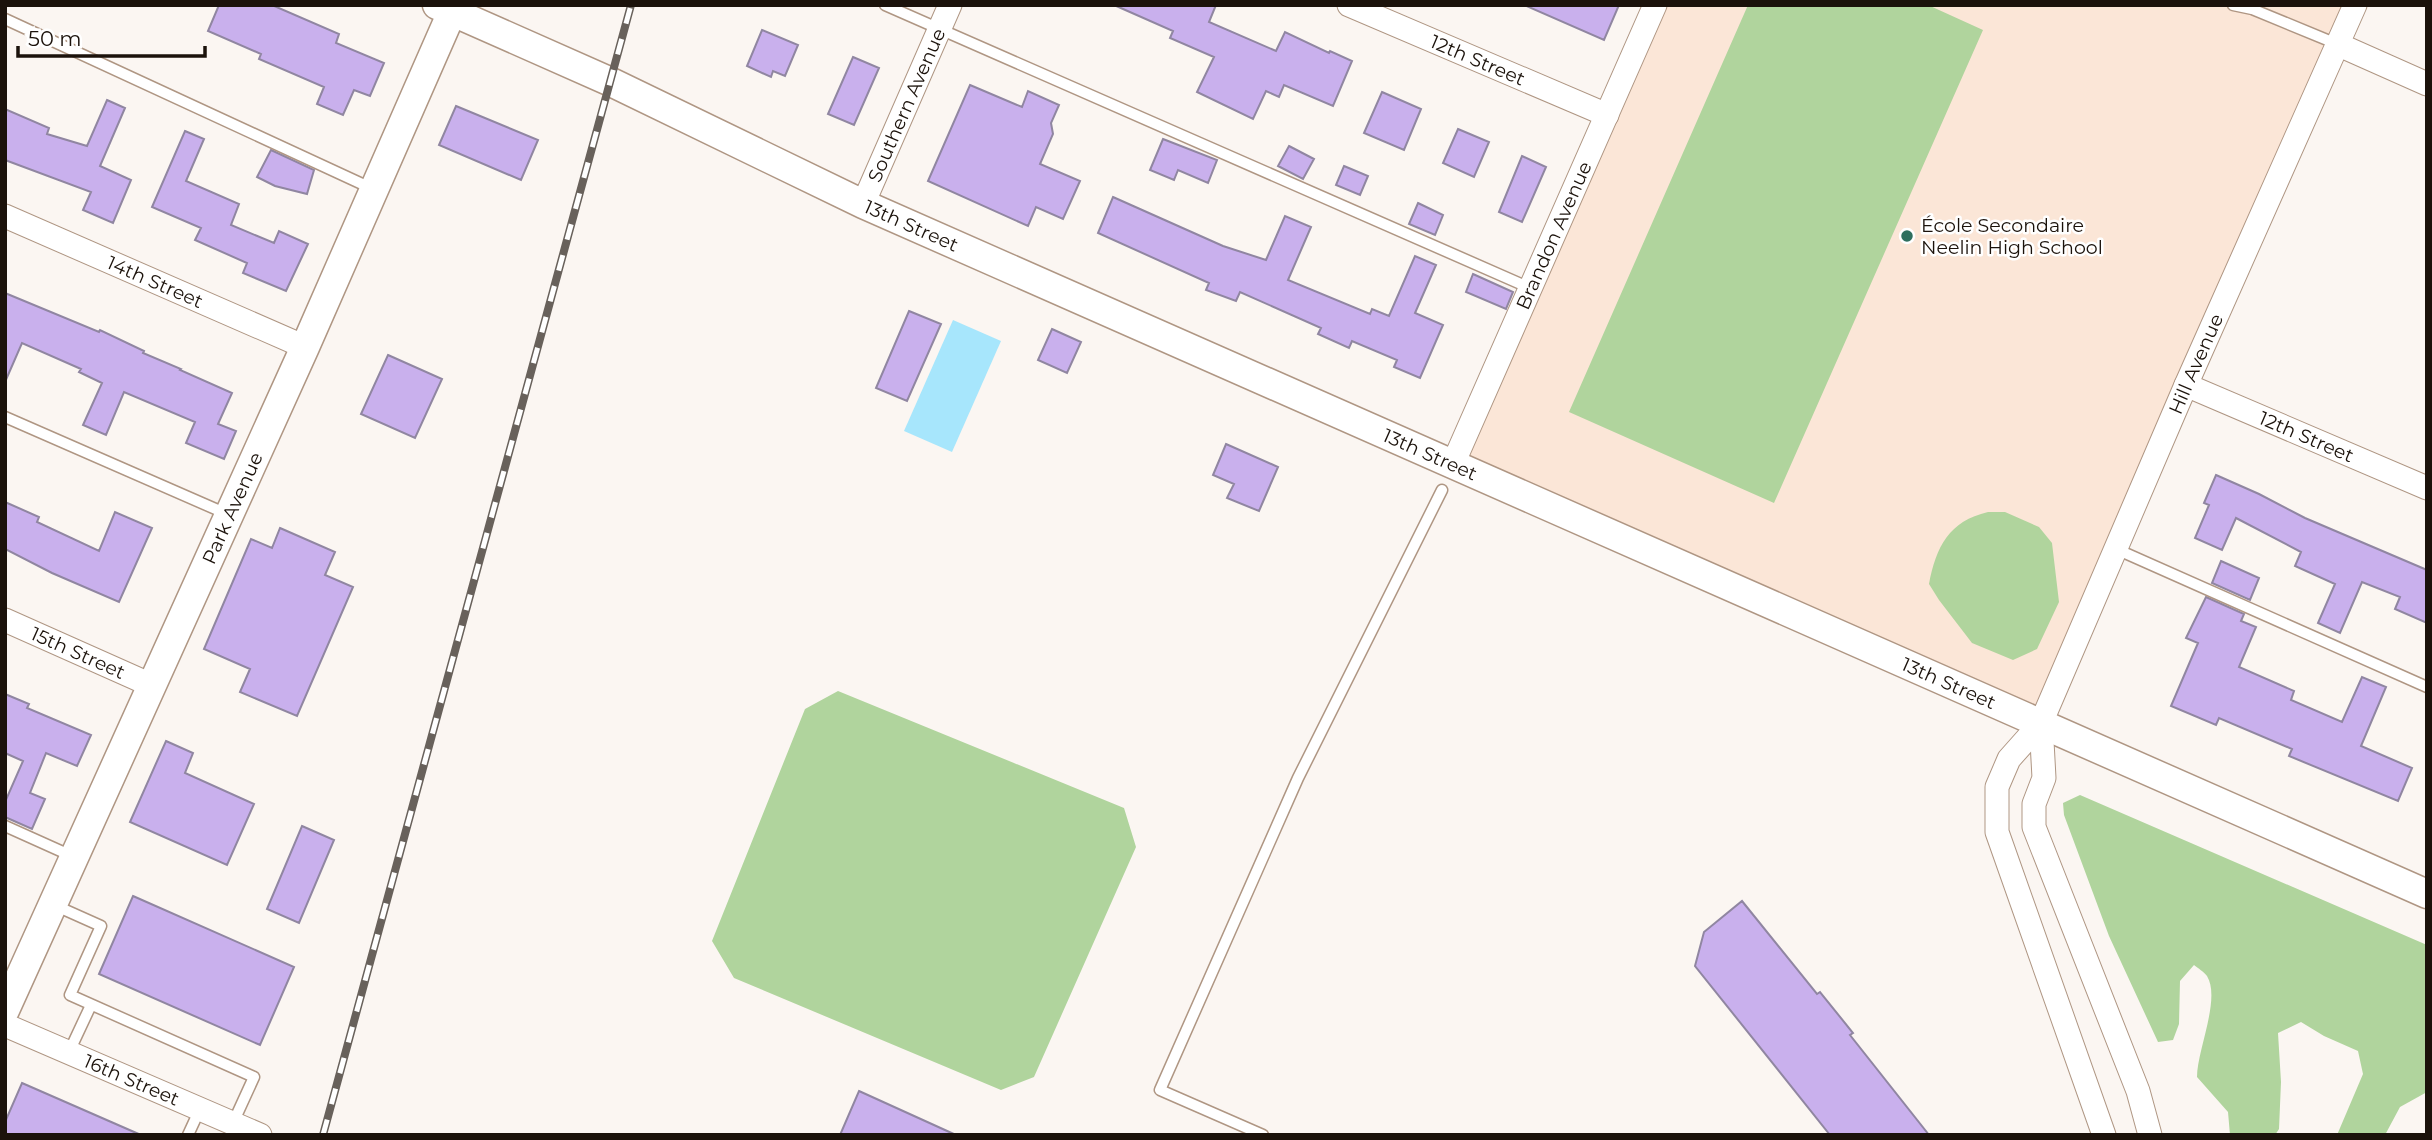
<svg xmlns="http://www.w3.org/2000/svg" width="2432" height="1140" viewBox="0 0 2432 1140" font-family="Montserrat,sans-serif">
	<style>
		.built { fill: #fbe6d7 }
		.green { fill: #b0d49d }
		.water { fill: #a7e6fc }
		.building { fill: #c9b0ed; stroke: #9086a1; stroke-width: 2 }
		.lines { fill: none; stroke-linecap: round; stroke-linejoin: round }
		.service-casing { stroke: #af9683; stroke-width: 13 }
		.minor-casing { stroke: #af9683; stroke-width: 25 }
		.tertiary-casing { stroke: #af9683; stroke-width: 31 }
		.service { stroke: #fff; stroke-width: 10 }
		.minor { stroke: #fff; stroke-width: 23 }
		.tertiary { stroke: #fff; stroke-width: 28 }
		.rail-casing { stroke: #68615b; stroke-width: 8 }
		.rail { stroke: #fff; stroke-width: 5; stroke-dasharray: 16; stroke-linecap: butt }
		.poi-dot { fill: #2e6f5e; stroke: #fff; stroke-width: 2.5 }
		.labels { text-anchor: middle; stroke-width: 5; stroke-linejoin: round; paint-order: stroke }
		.street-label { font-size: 19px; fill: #1b120b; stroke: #fff }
		.poi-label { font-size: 19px; fill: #1b120b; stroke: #fff; text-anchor: start }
	</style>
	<rect width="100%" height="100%" fill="#fbf6f2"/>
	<!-- built -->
	<path class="built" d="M 1655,5 L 2365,5 L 2041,723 L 1452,466 Z"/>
	<!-- green -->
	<path class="green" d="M 1748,5 L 1928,5 L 1983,30 L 1774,503 L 1569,412 Z
		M 1988,512 L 2005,512 L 2039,527 L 2052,543 L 2059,602 L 2037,649 L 2013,660 L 1972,643 L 1939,600 L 1929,584 C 1936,547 1949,521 1988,512 Z
		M 838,691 L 1124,808 L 1136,847 L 1034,1077 L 1001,1090 L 734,978 L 712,941 L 805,709 Z
		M 2080,795 L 2427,945 L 2427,1092 L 2400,1107 L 2385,1135 L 2337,1135 L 2363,1074 L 2358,1051 L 2324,1036 L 2301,1022 L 2278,1033 L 2281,1082 L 2279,1129 L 2275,1135 L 2230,1135 L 2228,1112 L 2197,1077 C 2197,1050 2221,999 2207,976 C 2204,972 2198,968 2194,965 L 2180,981 L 2179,1024 L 2173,1040 L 2158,1042 L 2109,936 L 2064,815 L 2063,803 Z"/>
	<!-- water -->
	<path class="water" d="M 953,320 L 1001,341 L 952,452 L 904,431 Z"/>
	<!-- building -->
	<path class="building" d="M 219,5 L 272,5 L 339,34 L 336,43 L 384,63 L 370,96 L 354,90 L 343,115 L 317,104 L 324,87 L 259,59 L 261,54 L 208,31 Z
		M 1114,5 L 1216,5 L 1209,22 L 1276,51 L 1285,32 L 1329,53 L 1330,51 L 1352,61 L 1333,106 L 1284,85 L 1279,97 L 1266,91 L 1253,119 L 1197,92 L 1214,57 L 1170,38 L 1173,31 Z
		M 1524,5 L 1619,5 L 1604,40 Z
		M 762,30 L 798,45 L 785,76 L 773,71 L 771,77 L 747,66 Z
		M 853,57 L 879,68 L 854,125 L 828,114 Z
		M 970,85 L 1022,107 L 1028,91 L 1059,105 L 1051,123 L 1053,134 L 1040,164 L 1080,181 L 1063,219 L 1036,207 L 1028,226 L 928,181 Z
		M 1382,92 L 1421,109 L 1404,150 L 1364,133 Z
		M 107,100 L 125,108 L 100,166 L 131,180 L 113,223 L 83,210 L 91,192 L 5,160 L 5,109 L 49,128 L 47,134 L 87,146 Z
		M 456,106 L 538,140 L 521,180 L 439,145 Z
		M 1458,129 L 1489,142 L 1474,177 L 1443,163 Z
		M 185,131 L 204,139 L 186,181 L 239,204 L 231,225 L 274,243 L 279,231 L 308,244 L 286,291 L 243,273 L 247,263 L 195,240 L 201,228 L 152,207 Z
		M 1163,139 L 1217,160 L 1208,183 L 1178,170 L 1174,180 L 1150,170 Z
		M 1289,146 L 1314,159 L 1303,179 L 1278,166 Z
		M 271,150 L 314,170 L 307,194 L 275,186 L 257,177 Z
		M 1522,156 L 1546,167 L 1522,222 L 1499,212 Z
		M 1344,166 L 1368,176 L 1360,195 L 1336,185 Z
		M 1113,197 L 1223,246 L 1266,260 L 1285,216 L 1311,227 L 1288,280 L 1370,314 L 1372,309 L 1389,316 L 1415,256 L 1436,265 L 1415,313 L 1443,325 L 1420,378 L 1394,367 L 1397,360 L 1352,341 L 1349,348 L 1318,334 L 1321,328 L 1240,292 L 1236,301 L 1206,290 L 1209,283 L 1098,233 Z
		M 1418,203 L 1443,215 L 1435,235 L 1409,224 Z
		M 1473,274 L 1513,292 L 1506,309 L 1466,292 Z
		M 5,293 L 99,332 L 100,330 L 144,351 L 143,353 L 181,369 L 180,370 L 232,393 L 218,424 L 236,431 L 224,459 L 186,443 L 195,422 L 124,392 L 106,435 L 83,425 L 102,383 L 79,372 L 81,369 L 22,343 L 5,382 Z
		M 909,311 L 941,324 L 907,401 L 876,388 Z
		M 1052,329 L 1081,342 L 1067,373 L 1038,360 Z
		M 388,355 L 442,379 L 415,438 L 361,414 Z
		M 1226,444 L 1278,467 L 1259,511 L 1227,498 L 1234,484 L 1213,475 Z
		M 2216,475 L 2259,494 L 2305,518 L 2427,570 L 2427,623 L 2395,609 L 2400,597 L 2362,582 L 2340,633 L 2318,623 L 2335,584 L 2295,566 L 2301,552 L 2236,518 L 2222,550 L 2195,538 L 2209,505 L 2204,503 Z
		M 5,502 L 39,517 L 37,522 L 99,551 L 115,512 L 152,528 L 119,602 L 52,573 L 5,549 Z
		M 280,528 L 335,552 L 325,575 L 353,587 L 297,716 L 240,692 L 250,669 L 204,649 L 251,539 L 272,548 Z
		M 2221,561 L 2259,578 L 2250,600 L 2212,583 Z
		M 2206,597 L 2244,614 L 2241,621 L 2256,627 L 2239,667 L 2294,691 L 2291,700 L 2342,722 L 2362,677 L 2386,687 L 2361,746 L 2412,768 L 2398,801 L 2289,756 L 2292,749 L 2219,718 L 2216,725 L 2171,706 L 2198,643 L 2186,638 Z
		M 5,694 L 29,704 L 27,708 L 91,735 L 77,766 L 46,753 L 30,793 L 45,799 L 32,829 L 5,817 L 5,802 L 23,761 L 5,753 Z
		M 166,741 L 193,753 L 185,773 L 254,804 L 227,865 L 130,822 Z
		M 302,826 L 334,840 L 299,923 L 267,909 Z
		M 133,896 L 294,967 L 260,1045 L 99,974 Z
		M 1742,901 L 1817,994 L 1820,992 L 1853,1033 L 1850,1035 L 1929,1135 L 1830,1135 L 1695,966 L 1704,932 Z
		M 22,1083 L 141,1135 L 5,1135 L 5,1122 Z
		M 859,1091 L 956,1135 L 840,1135 Z"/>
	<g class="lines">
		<!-- service casing -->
		<g class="service-casing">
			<path id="service" d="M 885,5 L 1530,288
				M 2233,5 L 2252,9 L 2337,44
				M 5,19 L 373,189
				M 5,417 L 227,514
				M 2116,549 L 2427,687
				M 5,826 L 74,857
				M 54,905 L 101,926 L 70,995 L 254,1077 L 233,1123
				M 69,1052 L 91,1005
				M 188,1135 L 200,1109
				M 1263,1135 L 1160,1090 L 1298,778 L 1442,490"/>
		</g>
		<!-- minor casing -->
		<g class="minor-casing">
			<g id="minor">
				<path id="s1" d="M 1349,5 L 1607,115"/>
				<path d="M 2337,44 L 2427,84"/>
				<path id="s2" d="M 863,204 L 950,5"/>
				<path id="s3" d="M 5,216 L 305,347"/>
				<path id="s4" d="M 2186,385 L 2427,488"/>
				<path id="s5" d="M 1452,466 L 1655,5"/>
				<path id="s6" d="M 5,620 L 151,685"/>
				<path d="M 2041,723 L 2044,778 L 2034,804 L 2034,827 L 2138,1091 L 2150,1135"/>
				<path id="s7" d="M 5,1025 L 260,1135"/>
				<path id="s8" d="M 2104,1135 L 1997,832 L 1997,787 L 2009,759 L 2041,723 L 2186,385 L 2355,5"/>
			</g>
		</g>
		<!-- tertiary casing -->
		<g class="tertiary-casing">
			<g id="tertiary">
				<path id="s9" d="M 437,5 L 611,82 L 863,204 L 2427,894"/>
				<path id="s10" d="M 5,1010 L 305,347 L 455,5"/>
			</g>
		</g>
		<!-- service -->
		<use href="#service" class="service"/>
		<!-- minor -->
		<use href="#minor" class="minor"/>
		<!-- tertiary -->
		<use href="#tertiary" class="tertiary"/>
		<!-- rail casing -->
		<g class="rail-casing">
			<path id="rail" d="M 323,1135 L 631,5"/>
		</g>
		<!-- rail -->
		<use href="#rail" class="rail"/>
	</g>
	<!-- markers -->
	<circle class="poi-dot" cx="1907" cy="236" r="7"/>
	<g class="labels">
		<!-- street labels -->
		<g class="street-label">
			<text dy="7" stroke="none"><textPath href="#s1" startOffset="140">12th Street</textPath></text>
			<text dy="7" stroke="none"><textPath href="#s2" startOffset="108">Southern Avenue</textPath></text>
			<text dy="7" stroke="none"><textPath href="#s9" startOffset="523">13th Street</textPath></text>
			<text dy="7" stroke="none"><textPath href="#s5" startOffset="252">Brandon Avenue</textPath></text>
			<text dy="7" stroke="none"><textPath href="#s3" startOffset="164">14th Street</textPath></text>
			<text dy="7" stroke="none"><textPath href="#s8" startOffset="836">Hill Avenue</textPath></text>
			<text dy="7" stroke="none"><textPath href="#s4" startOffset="131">12th Street</textPath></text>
			<text dy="7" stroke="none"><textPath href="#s9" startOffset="1090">13th Street</textPath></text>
			<text dy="7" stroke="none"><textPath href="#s10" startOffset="551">Park Avenue</textPath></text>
			<text dy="7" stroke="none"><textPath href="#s6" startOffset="80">15th Street</textPath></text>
			<text dy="7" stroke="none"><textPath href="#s9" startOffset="1657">13th Street</textPath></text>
			<text dy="7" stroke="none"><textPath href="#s7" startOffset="138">16th Street</textPath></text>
		</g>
		<!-- poi labels -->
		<g class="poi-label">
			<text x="1921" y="232">École Secondaire<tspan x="1921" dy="22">Neelin High School</tspan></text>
		</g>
	</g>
	<!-- border -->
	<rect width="2432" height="1140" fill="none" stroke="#1b120b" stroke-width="14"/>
	<!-- scale -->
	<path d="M18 46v10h187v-10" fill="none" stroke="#1b120b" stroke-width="3.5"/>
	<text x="28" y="46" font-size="21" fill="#1b120b" stroke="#ffffff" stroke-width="5" paint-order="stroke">50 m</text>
</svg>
